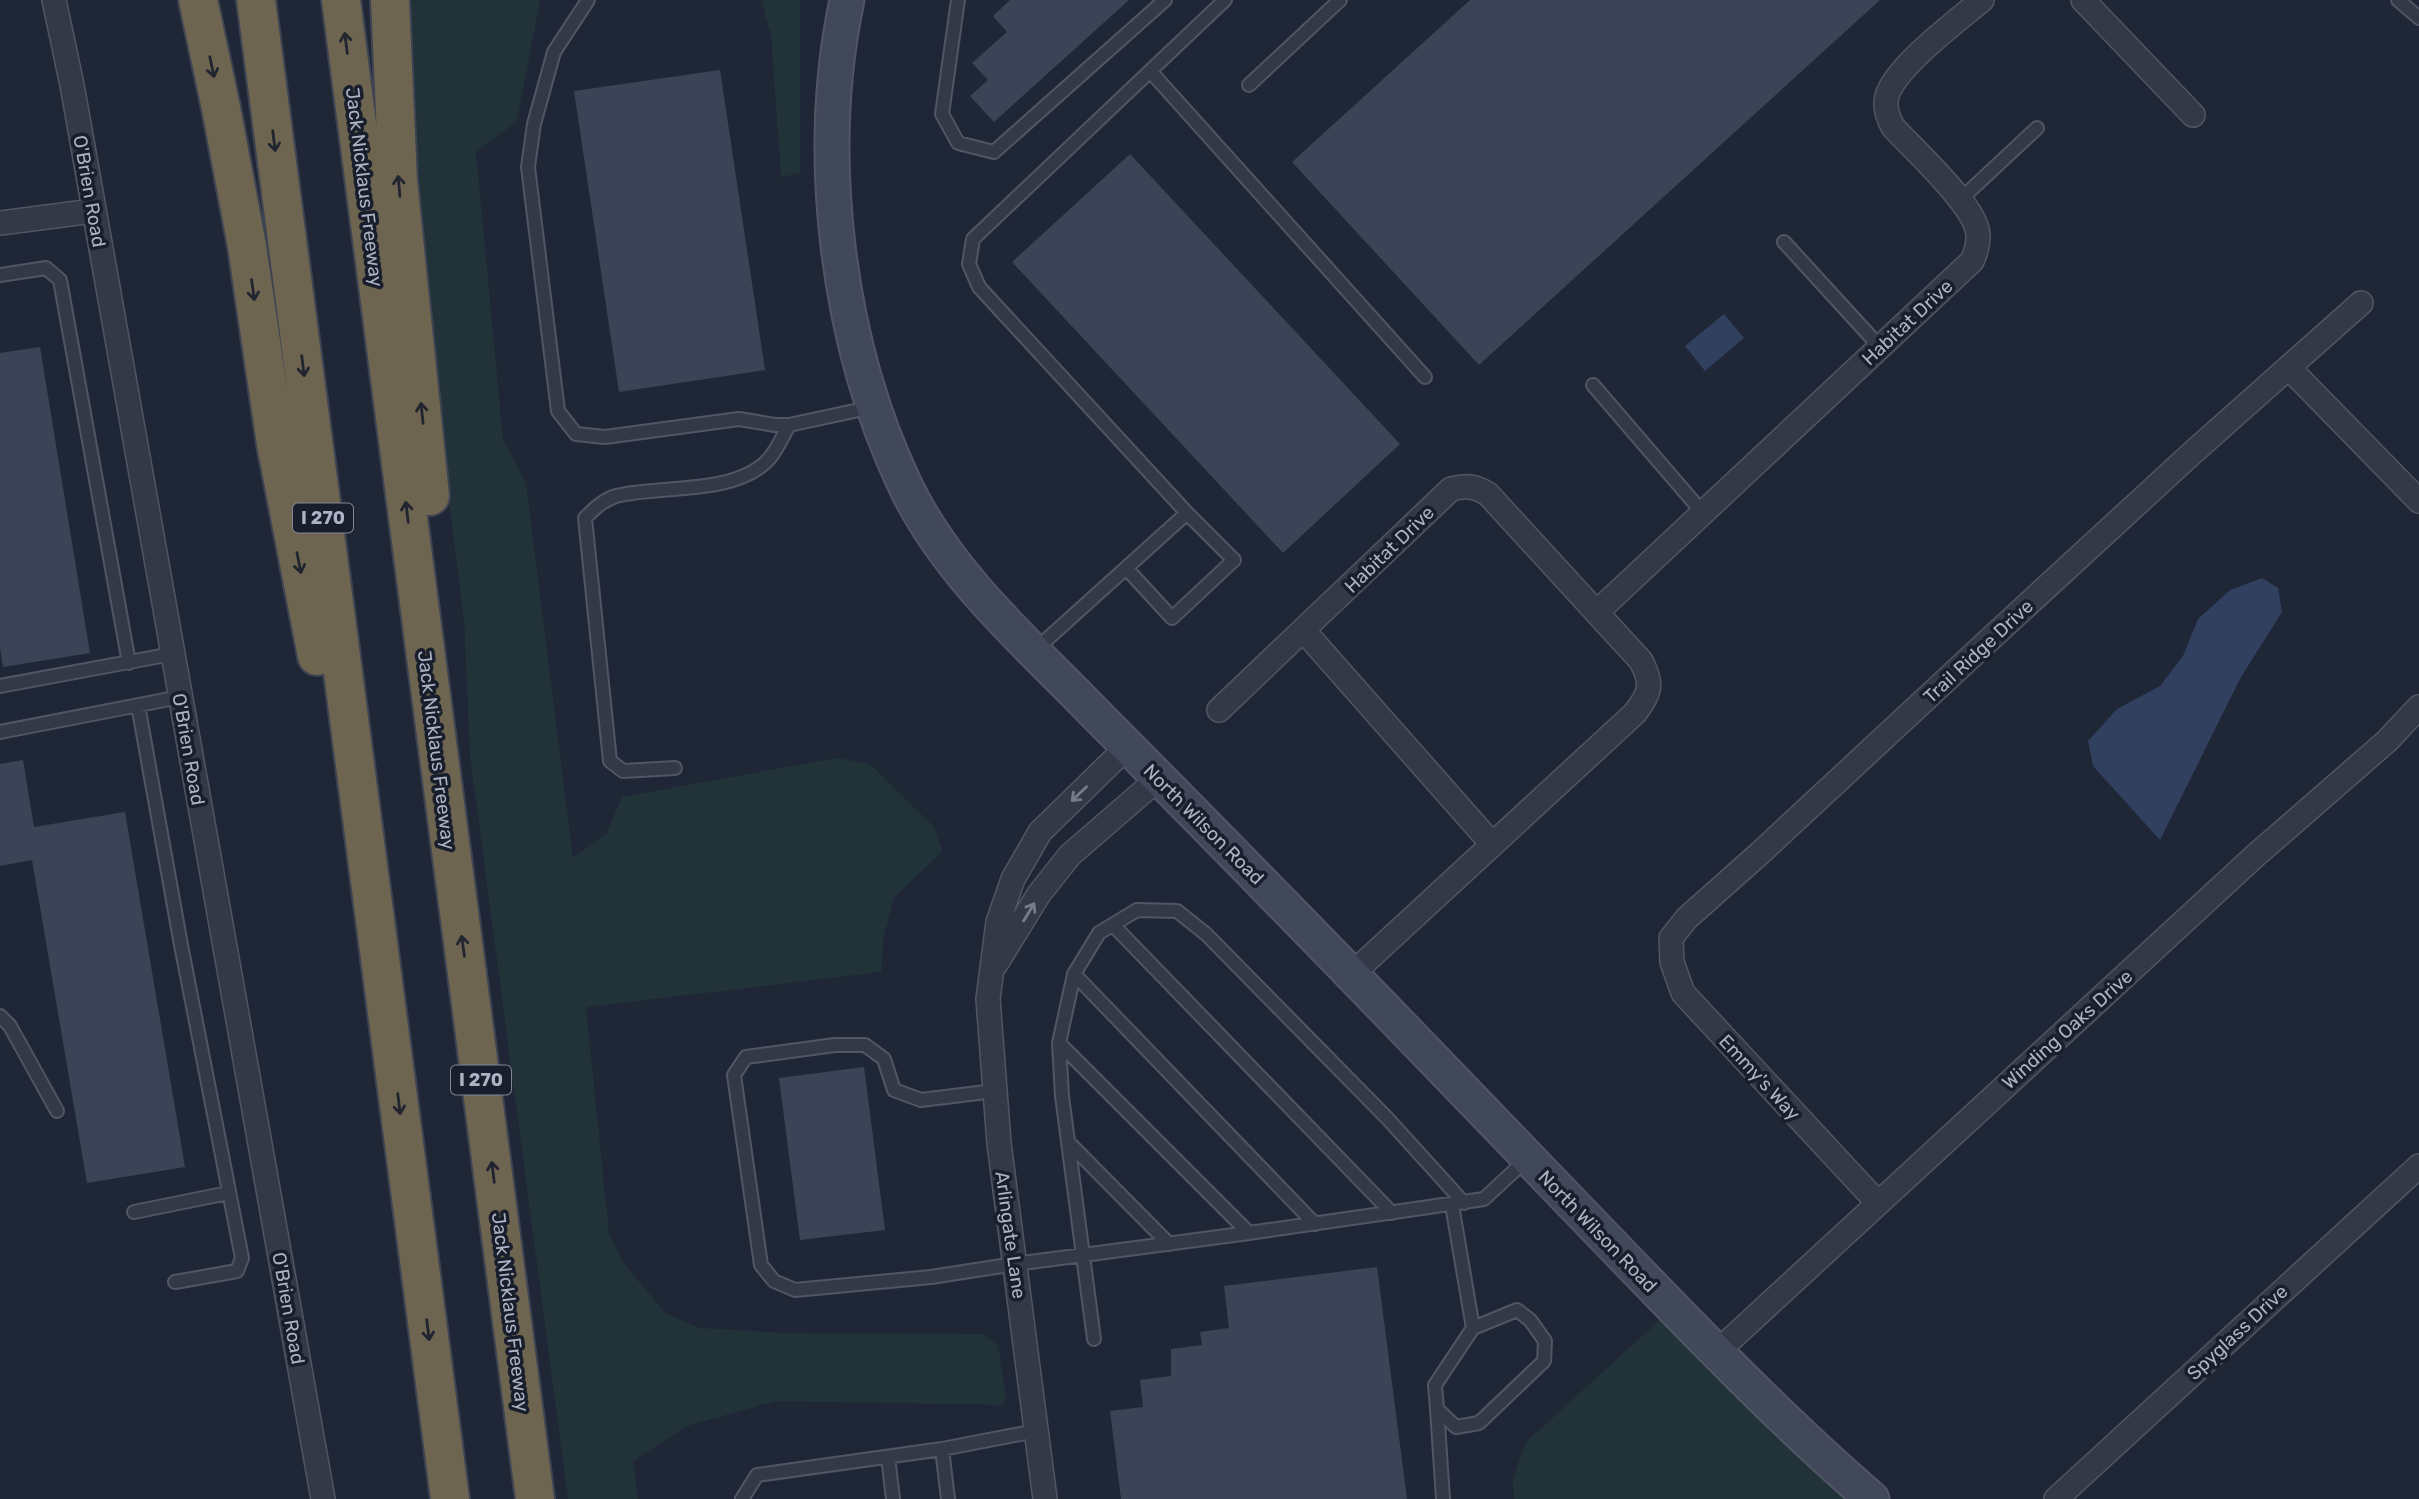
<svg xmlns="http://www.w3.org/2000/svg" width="2419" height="1499" viewBox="0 0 2419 1499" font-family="Rubik,sans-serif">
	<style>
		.green { fill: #213338 }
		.water { fill: #32405f }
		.building { fill: #3b4457 }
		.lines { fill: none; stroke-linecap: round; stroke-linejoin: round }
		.lane-casing { stroke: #505665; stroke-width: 16 }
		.street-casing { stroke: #505665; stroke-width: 26 }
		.secondary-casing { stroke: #505665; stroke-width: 37 }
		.highway-casing { stroke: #3d4352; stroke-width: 42 }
		.lane { stroke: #333947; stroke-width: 12 }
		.street { stroke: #333947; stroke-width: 23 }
		.secondary { stroke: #41485a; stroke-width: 33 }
		.highway { stroke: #6d6550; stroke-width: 38 }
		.oneway { stroke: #212530 }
		.oneway2 { stroke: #767c8c }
		.labels { text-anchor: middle; stroke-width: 7; stroke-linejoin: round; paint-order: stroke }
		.shield { fill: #191e2c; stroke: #818696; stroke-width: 2 }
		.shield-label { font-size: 18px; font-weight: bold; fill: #adb3c4 }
		.street-label { font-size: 19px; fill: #adb3c4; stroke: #191e2c }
	</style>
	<rect width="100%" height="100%" fill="#1f2737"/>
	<!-- green -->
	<path class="green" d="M 408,0 L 540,0 L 517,121 L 476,152 L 503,440 L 526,483 L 573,858 L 607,833 L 622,797 L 837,758 L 870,764 L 935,828 L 942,852 L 894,897 L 884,934 L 881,972 L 586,1007 L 609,1233 L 622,1261 L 665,1313 L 699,1328 L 783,1333 L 982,1334 L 998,1345 L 1006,1397 L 1002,1405 L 776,1401 L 687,1426 L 633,1461 L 638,1499 L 568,1499 L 470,755 L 464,620 L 427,324 L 410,111 Z
		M 761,0 L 800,0 L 800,173 L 781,177 L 771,34 Z
		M 1663,1317 L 1855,1499 L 1514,1499 L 1513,1480 L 1525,1443 Z"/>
	<!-- water -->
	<path class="water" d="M 1724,314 L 1744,338 L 1705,371 L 1685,346 Z
		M 2262,578 L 2278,588 L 2282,612 L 2241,677 L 2160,840 L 2093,766 L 2088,741 L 2117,709 L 2160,686 L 2183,656 L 2198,619 L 2230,590 Z"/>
	<!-- building -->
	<path class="building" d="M 1010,0 L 1129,0 L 994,122 L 970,96 L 988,80 L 972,63 L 1007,32 L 993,16 Z
		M 1470,0 L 1880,0 L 1479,365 L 1292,162 Z
		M 720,70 L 765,370 L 619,392 L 574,91 Z
		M 1130,154 L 1400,444 L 1283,553 L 1012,262 Z
		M 40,347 L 90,653 L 3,667 L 0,648 L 0,353 Z
		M 23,760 L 34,827 L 125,812 L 185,1167 L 87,1183 L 32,860 L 0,866 L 0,764 Z
		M 864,1067 L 885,1230 L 800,1240 L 779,1078 Z
		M 1377,1267 L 1407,1499 L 1121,1499 L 1110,1411 L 1143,1407 L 1140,1380 L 1171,1376 L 1171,1349 L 1202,1345 L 1200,1332 L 1229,1328 L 1224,1286 Z"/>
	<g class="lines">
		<!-- lane casing -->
		<g class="lane-casing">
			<path id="lane" d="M 588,0 L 554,52 L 534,124 L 528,167 L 558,411 L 576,434 L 605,437 L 739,419 L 775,425 L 789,425 L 873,407
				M 958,0 L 942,114 L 958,143 L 994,152 L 1165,0
				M 2398,0 L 2419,18
				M 1151,72 L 1425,377
				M 1249,85 L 1340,0
				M 1960,200 L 2037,128
				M 1784,242 L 1880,347
				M 0,275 L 46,268 L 60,280 L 129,663
				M 1593,385 L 1703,513
				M 1126,568 L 1172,618 L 1234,560 L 1187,513
				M 1034,651 L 1187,513 L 979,287 L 969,264 L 973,239 L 1225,0
				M 0,686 L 172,654
				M 138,705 L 181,945 L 242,1258 L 237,1271 L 175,1282
				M 0,732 L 180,697
				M 675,768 L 623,771 L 610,761 L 585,518 C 594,509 603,500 616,496 C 660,485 731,495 766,462 C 776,453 782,437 789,425
				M 1113,925 L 1392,1213
				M 1074,974 L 1315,1224
				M 0,1016 L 10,1026 L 57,1111
				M 1059,1043 L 1249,1233
				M 994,1091 L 921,1100 L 894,1090 L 884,1059 L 865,1045 L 835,1045 L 746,1057 L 734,1075 L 761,1265 L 774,1281 L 795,1290 L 931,1277 L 1015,1264 L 1249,1233 L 1484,1199 L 1527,1159
				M 1068,1142 L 1169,1244
				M 1452,1205 L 1473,1328 L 1435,1385 L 1437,1409 L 1456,1427 L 1479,1423 L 1544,1361 L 1545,1341 L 1530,1320 L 1517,1310 L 1473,1328
				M 134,1212 L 228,1193
				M 1094,1339 L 1062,1096 L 1059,1043 L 1074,974 L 1099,933 L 1137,910 L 1177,911 L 1206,934 L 1387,1118 L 1464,1203
				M 1437,1409 L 1443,1499
				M 942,1449 L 948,1499
				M 888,1457 L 893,1499
				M 742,1499 L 757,1475 L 942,1449 L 1036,1431"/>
		</g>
		<!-- street casing -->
		<g class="street-casing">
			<path id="street" d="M 54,0 L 72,85 L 323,1499
				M 2083,0 L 2193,115
				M 0,223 L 93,211
				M 2290,369 L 2419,501
				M 1597,612 L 1972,261 C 1977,250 1980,240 1977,229 C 1970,201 1914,150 1893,127 C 1888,118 1884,107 1887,96 C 1895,67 1957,21 1982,0
				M 1304,631 L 1492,844
				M 1219,710 L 1451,489 C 1466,485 1475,486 1488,494 L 1641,661 C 1653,684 1651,692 1635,713 L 1351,975
				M 996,964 L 1039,894 L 1070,855 L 1159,778
				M 1877,1202 L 1683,993 L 1672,962 L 1671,938 L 1687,918 L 1759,854 L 1988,641 L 2190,455 L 2361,303
				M 1716,1353 L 2256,855 L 2387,741 L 2419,707
				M 1045,1499 L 999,1143 L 988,999 L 998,922 L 1013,879 L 1040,832 L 1127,747
				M 2056,1499 L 2419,1166"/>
		</g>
		<!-- secondary casing -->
		<g class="secondary-casing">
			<path id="secondary" d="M 847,0 C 814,155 837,342 905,485 C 943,565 1011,629 1073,691 C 1138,757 1203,822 1267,888 C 1386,1009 1502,1131 1619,1252 C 1701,1337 1783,1422 1872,1499"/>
		</g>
		<!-- highway casing -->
		<g class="highway-casing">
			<path id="highway" d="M 198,0 L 221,108 L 247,246 L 276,444 L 317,656
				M 256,0 L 450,1499
				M 341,0 L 535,1499
				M 390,0 L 398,180 L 430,496"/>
		</g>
		<!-- lane -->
		<use href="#lane" class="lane"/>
		<!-- street -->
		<use href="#street" class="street"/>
		<!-- secondary -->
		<use href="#secondary" class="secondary"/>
		<!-- highway -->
		<use href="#highway" class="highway"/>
	</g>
	<!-- one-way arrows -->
	<defs><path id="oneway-shaft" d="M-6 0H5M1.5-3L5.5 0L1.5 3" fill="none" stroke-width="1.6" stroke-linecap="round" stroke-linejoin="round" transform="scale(1.75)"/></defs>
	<g class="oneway">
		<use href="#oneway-shaft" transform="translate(346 43) rotate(-97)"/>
		<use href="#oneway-shaft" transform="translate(212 67) rotate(78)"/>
		<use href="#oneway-shaft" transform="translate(274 141) rotate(83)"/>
		<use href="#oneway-shaft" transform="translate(399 186) rotate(-95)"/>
		<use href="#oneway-shaft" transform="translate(253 290) rotate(82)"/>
		<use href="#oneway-shaft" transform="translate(303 366) rotate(83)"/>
		<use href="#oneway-shaft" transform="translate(422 413) rotate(-96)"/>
		<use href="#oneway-shaft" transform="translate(407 512) rotate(-97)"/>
		<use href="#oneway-shaft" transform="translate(299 563) rotate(79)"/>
		<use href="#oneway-shaft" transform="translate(463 946) rotate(-98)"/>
		<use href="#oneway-shaft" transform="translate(399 1104) rotate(83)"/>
		<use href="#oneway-shaft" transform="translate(493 1172) rotate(-97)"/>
		<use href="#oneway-shaft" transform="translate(428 1330) rotate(83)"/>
	</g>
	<g class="oneway2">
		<use href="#oneway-shaft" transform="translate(1079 794) rotate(136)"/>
		<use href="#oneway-shaft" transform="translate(1029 912) rotate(-59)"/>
	</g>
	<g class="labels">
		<!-- shield labels -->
		<g class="shield">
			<rect x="293" y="503.5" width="60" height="29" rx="5"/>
			<rect x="451" y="1065.5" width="60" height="29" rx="5"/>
		</g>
		<g class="shield-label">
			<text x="323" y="524">I 270</text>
			<text x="481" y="1086">I 270</text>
		</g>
		<!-- street labels -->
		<g class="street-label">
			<text transform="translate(365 187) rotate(83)" y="7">Jack Nicklaus Freeway</text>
			<text transform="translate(90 191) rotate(80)" y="7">O'Brien Road</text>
			<text transform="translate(1907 322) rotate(-43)" y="7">Habitat Drive</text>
			<text transform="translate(1389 549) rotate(-44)" y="7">Habitat Drive</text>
			<text transform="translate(1978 651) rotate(-43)" y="7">Trail Ridge Drive</text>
			<text transform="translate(189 749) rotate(80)" y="7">O'Brien Road</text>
			<text transform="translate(437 750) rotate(83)" y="7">Jack Nicklaus Freeway</text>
			<text transform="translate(1204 824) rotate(45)" y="7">North Wilson Road</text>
			<text transform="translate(2067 1029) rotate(-42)" y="7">Winding Oaks Drive</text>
			<text transform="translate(1760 1077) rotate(47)" y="7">Emmy's Way</text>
			<text transform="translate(1598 1231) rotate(46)" y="7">North Wilson Road</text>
			<text transform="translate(1011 1235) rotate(82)" y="7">Arlingate Lane</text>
			<text transform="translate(289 1308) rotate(80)" y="7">O'Brien Road</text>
			<text transform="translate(511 1312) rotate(83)" y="7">Jack Nicklaus Freeway</text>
			<text transform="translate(2237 1332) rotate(-43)" y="7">Spyglass Drive</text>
		</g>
	</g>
</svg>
